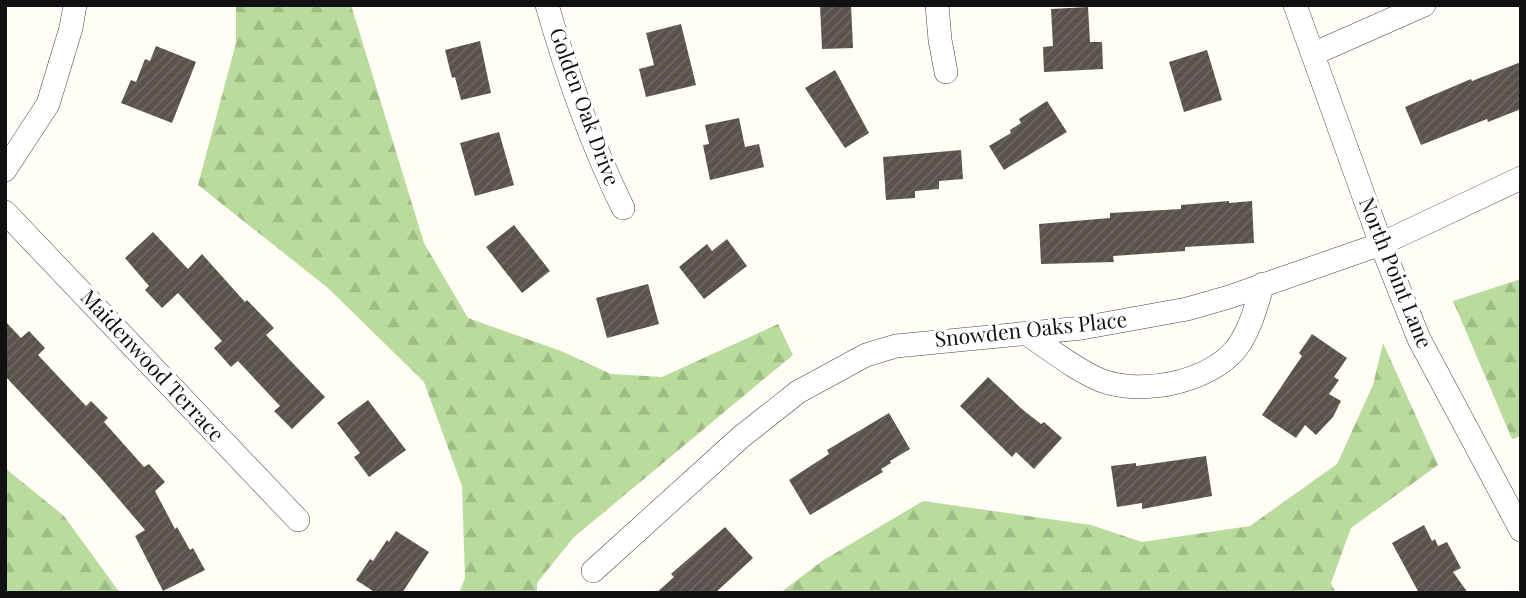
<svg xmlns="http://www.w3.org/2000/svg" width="1526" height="598" viewBox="0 0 1526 598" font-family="'Playfair Display',serif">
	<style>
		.forest { fill: url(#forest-firs) }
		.building { fill: url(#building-hatch) }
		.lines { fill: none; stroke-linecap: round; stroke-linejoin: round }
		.minor-casing { stroke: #444; stroke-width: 24 }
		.minor { stroke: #fff; stroke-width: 23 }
		.labels { text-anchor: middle; stroke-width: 7; stroke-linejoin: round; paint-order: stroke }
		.street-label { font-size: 21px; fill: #111; stroke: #fff }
	</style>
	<defs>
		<pattern id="forest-firs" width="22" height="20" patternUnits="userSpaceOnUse" patternTransform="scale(1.75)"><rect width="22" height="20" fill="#b9dc9c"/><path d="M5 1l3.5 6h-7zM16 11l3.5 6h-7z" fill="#9ebc85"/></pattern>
		<pattern id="building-hatch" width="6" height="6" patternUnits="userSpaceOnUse" patternTransform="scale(1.75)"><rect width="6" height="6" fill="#5a524d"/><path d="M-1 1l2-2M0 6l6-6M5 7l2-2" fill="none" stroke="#6d6662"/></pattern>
	</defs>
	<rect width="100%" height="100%" fill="#fffdf5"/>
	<!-- forest -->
	<path class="forest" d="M 236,5 L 351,5 L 424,243 L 468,318 L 561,351 L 611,374 L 662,377 L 778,324 L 793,355 L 573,538 L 537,583 L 537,593 L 459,593 L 465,578 L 462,486 L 424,382 L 328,288 L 198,185 L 236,43 Z
		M 1521,279 L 1521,436 L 1512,439 L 1453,301 Z
		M 1383,343 L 1438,465 L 1351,528 L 1331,583 L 1336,593 L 780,593 L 822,561 L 923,501 L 1091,525 L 1142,542 L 1250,526 L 1337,464 L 1373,385 Z
		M 5,468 L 64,516 L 120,593 L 5,593 Z"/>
	<!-- building -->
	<path class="building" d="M 820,5 L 851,5 L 853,48 L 822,49 Z
		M 1088,7 L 1090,42 L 1102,42 L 1103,69 L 1044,72 L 1043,47 L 1053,46 L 1051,9 Z
		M 681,24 L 696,85 L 646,97 L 639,69 L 654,65 L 646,33 Z
		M 480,41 L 491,93 L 461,100 L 455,77 L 452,78 L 445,50 Z
		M 156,46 L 196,62 L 172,123 L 121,103 L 131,80 L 136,82 L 145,59 L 150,61 Z
		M 1207,50 L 1222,100 L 1184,112 L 1169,62 Z
		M 1521,62 L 1521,109 L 1488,122 L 1487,119 L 1421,145 L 1405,107 L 1471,79 L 1472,81 Z
		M 835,70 L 869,133 L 845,148 L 805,88 Z
		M 1047,101 L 1067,132 L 1004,170 L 989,146 L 1011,133 L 1010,130 L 1021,123 L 1019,119 Z
		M 739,118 L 745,147 L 759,144 L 764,167 L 710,180 L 703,145 L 709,144 L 705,125 Z
		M 499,132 L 514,185 L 475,196 L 460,143 Z
		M 961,150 L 963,179 L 939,181 L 939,189 L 915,191 L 915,198 L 886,200 L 883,157 Z
		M 1229,201 L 1229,203 L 1252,201 L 1254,243 L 1185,247 L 1185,251 L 1113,256 L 1114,262 L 1041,264 L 1039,224 L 1110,218 L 1110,213 L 1181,209 L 1181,205 Z
		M 514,225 L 550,271 L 522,293 L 486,247 Z
		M 153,232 L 188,269 L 202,254 L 245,302 L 247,300 L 274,328 L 266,335 L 325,397 L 292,429 L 274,411 L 280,406 L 238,361 L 231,367 L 214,348 L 222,341 L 178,293 L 162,308 L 145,290 L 149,286 L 125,258 Z
		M 727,239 L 747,266 L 704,299 L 679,267 L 707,244 L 712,251 Z
		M 648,284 L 659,324 L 607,338 L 596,298 Z
		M 5,321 L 21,338 L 29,331 L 45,348 L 38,355 L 86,406 L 91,401 L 108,418 L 104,422 L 144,467 L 149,464 L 165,482 L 155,491 L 175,529 L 177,527 L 190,550 L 193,548 L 205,570 L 163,591 L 135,536 L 145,530 L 99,476 L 5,376 Z
		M 1312,334 L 1347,358 L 1334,377 L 1339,380 L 1329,394 L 1341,401 L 1333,417 L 1316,435 L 1305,425 L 1296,438 L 1262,415 L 1302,356 L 1299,353 Z
		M 988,377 L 1023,410 L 1041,424 L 1044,422 L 1062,438 L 1034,469 L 1016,452 L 1012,457 L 960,406 Z
		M 368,400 L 406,450 L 369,477 L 354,457 L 360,453 L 337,423 Z
		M 889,413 L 910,449 L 890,461 L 891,463 L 881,469 L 883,472 L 810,515 L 789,480 L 829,454 L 827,450 Z
		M 1206,456 L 1212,496 L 1142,509 L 1142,503 L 1117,507 L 1111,466 L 1136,463 L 1136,466 Z
		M 1424,525 L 1432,541 L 1435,539 L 1438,546 L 1447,542 L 1461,568 L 1453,572 L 1468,593 L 1419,593 L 1392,543 Z
		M 725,527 L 753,558 L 715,593 L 656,593 L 674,577 L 671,574 Z
		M 396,531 L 429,552 L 402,593 L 376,593 L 356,580 L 370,559 L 373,561 L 387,540 L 389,542 Z"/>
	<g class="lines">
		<!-- minor casing -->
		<g class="minor-casing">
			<path id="minor" d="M 547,5 C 567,75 591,143 623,208
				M 937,5 L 940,40 L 946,72
				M 1295,5 L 1381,244 L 1419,339 L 1521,530
				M 1313,54 L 1424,5
				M 5,170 L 48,104 L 71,28 L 75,5
				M 5,212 L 298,520
				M 1027,334 C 1050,349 1074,369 1100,380 C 1141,396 1207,383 1236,349 C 1250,331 1256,306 1263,284
				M 593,571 L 741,437 L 798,392 L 866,355 L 896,346 L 1082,328 L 1187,309 L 1229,297 L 1381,244 L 1521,178"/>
		</g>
		<!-- minor -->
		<use href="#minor" class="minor"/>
	</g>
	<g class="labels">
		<!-- street labels -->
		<g class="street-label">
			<text transform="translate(584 107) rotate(70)" y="7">Golden Oak Drive</text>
			<text transform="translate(1395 273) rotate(68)" y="7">North Point Lane</text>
			<text transform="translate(1031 330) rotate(-6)" y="7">Snowden Oaks Place</text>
			<text transform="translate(152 366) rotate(47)" y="7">Maidenwood Terrace</text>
		</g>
	</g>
	<!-- border -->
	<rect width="1526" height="598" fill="none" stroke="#111111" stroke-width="14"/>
</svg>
